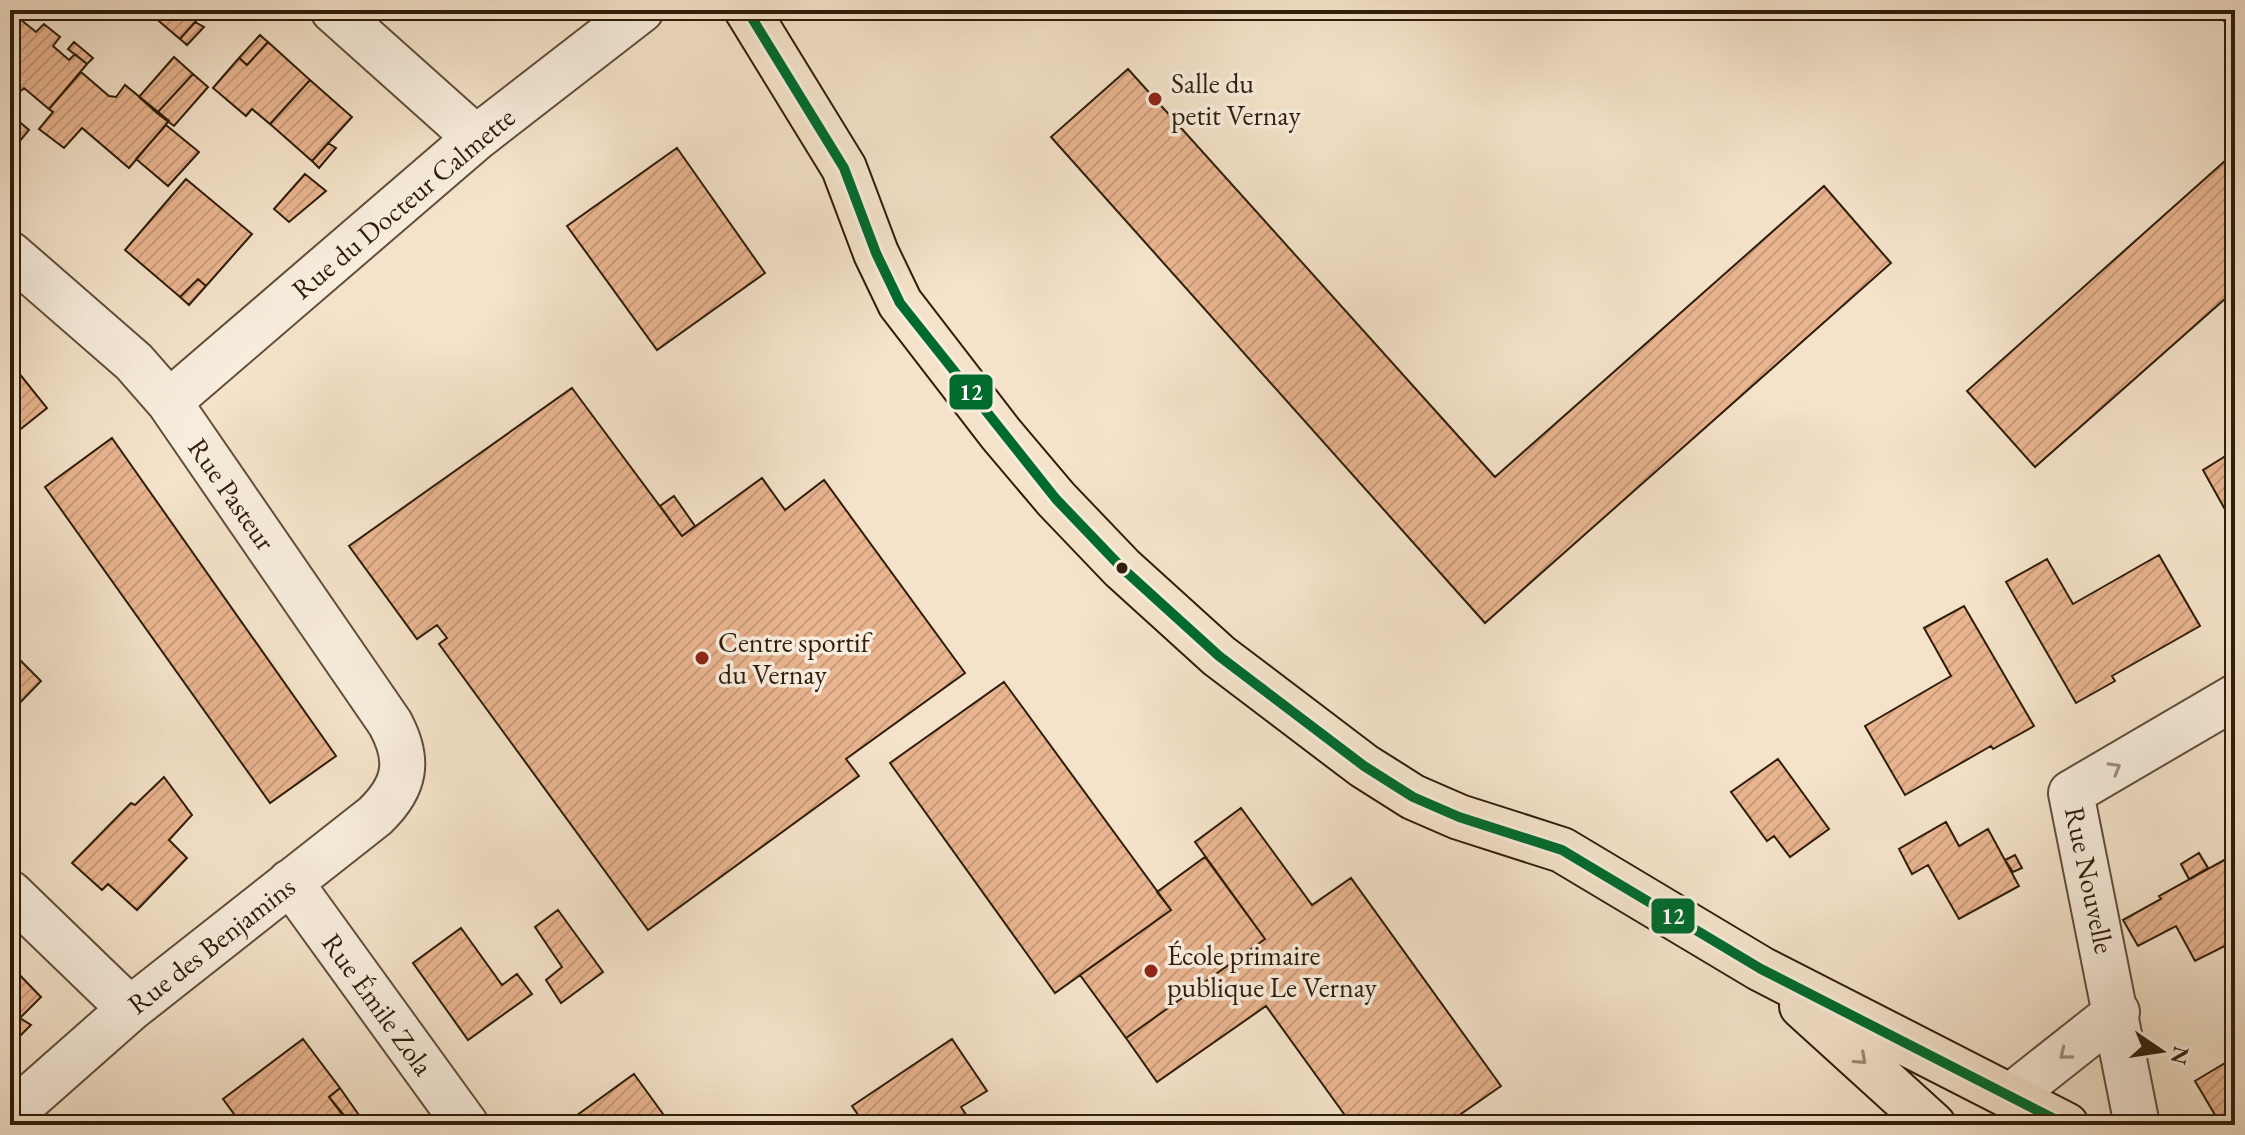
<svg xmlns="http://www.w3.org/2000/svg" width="2245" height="1135" viewBox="0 0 2245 1135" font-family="'EB Garamond',serif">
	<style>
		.building { fill: url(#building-hatch); stroke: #2f1d0a; stroke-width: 2 }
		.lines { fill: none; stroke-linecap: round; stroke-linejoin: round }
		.minor-casing { stroke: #604e3a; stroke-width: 48 }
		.major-casing { stroke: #2f1d0a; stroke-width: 48 }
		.minor { stroke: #f8eddd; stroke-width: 44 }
		.major { stroke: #f4e3ca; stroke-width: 44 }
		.bus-1-casing { stroke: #f8eddd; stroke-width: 16 }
		.bus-1 { stroke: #006b2d; stroke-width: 10 }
		.oneway { stroke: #9e8f7e }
		.oneway2 { stroke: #9b8a74 }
		.poi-dot { fill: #8f2418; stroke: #f8eddd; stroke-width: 3 }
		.bus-dot { fill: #2f1d0a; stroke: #f8eddd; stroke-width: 3 }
		.labels { text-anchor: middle; stroke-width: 7; stroke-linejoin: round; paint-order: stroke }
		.poi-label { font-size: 28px; fill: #2f1d0a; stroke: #f8eddd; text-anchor: start }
		.street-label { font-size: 28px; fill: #2f1d0a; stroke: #f8eddd }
		.line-badge { stroke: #f8eddd; stroke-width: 3 }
		.badge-label { font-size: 22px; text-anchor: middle; font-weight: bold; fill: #fff }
	</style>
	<defs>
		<pattern id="building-hatch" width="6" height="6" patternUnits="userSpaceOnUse" patternTransform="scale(2)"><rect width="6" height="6" fill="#e9b590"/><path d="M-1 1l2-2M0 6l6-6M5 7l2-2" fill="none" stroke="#c89b7b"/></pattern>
	</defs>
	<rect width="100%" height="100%" fill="#f4e3ca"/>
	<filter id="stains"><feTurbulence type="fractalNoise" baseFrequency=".0025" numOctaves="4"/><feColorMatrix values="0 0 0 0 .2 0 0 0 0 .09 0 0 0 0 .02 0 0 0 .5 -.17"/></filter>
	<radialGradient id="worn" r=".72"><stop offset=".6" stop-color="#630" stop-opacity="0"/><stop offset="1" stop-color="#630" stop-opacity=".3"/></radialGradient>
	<!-- building -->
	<path class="building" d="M 146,10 L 206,10 L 180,39 Z
		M 2214,10 L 2235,10 L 2235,33 Z
		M 20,19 L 36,32 L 44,24 L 60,37 L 53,46 L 69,60 L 75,54 L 87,64 L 49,109 L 24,88 L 10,101 L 10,31 Z
		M 195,22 L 204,27 L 187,45 L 180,39 Z
		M 260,35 L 268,42 L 247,65 L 239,58 Z
		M 74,42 L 93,58 L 87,64 L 68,49 Z
		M 268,42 L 310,80 L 270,124 L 252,109 L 246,116 L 213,88 L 239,58 L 247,65 Z
		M 174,57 L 193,74 L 157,113 L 139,97 Z
		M 1128,69 L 1495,477 L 1824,186 L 1891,263 L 1485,623 L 1051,137 Z
		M 81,72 L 109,96 L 116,97 L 125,85 L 169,121 L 129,168 L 82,128 L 64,148 L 39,129 L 53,112 L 49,109 Z
		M 193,74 L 208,87 L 174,126 L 157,113 Z
		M 310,80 L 352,117 L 312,161 L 270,124 Z
		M 10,114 L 29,130 L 10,153 Z
		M 166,125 L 199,152 L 168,186 L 136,159 Z
		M 328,143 L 336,148 L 319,168 L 312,161 Z
		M 677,148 L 765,273 L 657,350 L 567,226 Z
		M 2235,152 L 2235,290 L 2035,467 L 1967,391 Z
		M 305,174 L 326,191 L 289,222 L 274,209 Z
		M 186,179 L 252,234 L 206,286 L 198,279 L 180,297 L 125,250 Z
		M 198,279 L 206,286 L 189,305 L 180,297 Z
		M 10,362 L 47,408 L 17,432 L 10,427 Z
		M 572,388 L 682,536 L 762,478 L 785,510 L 824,480 L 965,673 L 846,759 L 859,776 L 648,930 L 439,644 L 447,638 L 437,625 L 417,639 L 349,546 Z
		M 112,438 L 336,756 L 270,803 L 45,487 Z
		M 2229,454 L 2235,464 L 2235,508 L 2227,513 L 2203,470 Z
		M 674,496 L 695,526 L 682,536 L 660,506 Z
		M 2159,555 L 2200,626 L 2112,676 L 2115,681 L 2076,703 L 2006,582 L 2047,559 L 2073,604 Z
		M 1964,606 L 2034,726 L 1993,749 L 1991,746 L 1905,795 L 1865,726 L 1951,676 L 1924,628 Z
		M 10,650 L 41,681 L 10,713 Z
		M 1004,682 L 1171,910 L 1055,993 L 890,763 Z
		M 1778,759 L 1829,829 L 1790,857 L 1774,836 L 1767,841 L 1731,792 Z
		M 164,777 L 192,815 L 169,840 L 187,858 L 137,910 L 108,884 L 102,890 L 72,863 L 131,803 L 135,805 Z
		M 1241,808 L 1312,905 L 1351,878 L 1501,1086 L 1445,1125 L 1352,1125 L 1266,1006 L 1157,1082 L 1126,1038 L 1265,939 L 1195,842 Z
		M 1946,822 L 1959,846 L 1988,829 L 2019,886 L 1959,919 L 1928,865 L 1912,874 L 1899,849 Z
		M 2199,853 L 2208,868 L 2189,879 L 2181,864 Z
		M 2235,854 L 2235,941 L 2195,961 L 2176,926 L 2138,946 L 2123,920 L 2161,899 L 2159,896 Z
		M 2015,855 L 2022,868 L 2013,872 L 2005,860 Z
		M 1205,857 L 1265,939 L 1126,1038 L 1080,975 L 1171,910 L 1157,892 Z
		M 558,910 L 603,972 L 561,1003 L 546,980 L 562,967 L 535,927 Z
		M 461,928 L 502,985 L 517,974 L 532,994 L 468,1040 L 413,963 Z
		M 2234,940 L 2235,961 L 2233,962 L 2225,946 Z
		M 10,965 L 41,997 L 20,1018 L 31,1025 L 15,1041 L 10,1037 Z
		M 303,1039 L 340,1088 L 329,1097 L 350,1125 L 242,1125 L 223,1099 Z
		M 952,1039 L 987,1091 L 961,1107 L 973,1125 L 865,1125 L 852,1106 Z
		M 2235,1057 L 2235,1125 L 2221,1125 L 2195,1081 Z
		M 634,1074 L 671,1125 L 572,1125 L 569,1121 Z
		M 340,1088 L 361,1118 L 352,1125 L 329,1097 Z"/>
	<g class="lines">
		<!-- minor casing -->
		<g class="minor-casing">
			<path id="minor" d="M 333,10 L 476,138
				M 10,254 L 134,362 L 169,402 L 390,723 C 410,760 406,786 375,816 L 130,1009 L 10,1115
				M 169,402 L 476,138 L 641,10
				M 290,882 L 466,1125
				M 10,893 L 130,1009
				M 2012,1095 L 2117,1012
				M 2137,1125 L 2071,793 L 2235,697"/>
		</g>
		<!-- major casing -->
		<g class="major-casing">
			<path id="major" d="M 747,10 L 844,168 L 876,253 L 900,303 L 1001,434 L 1056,499 L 1122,568 L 1219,656 L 1364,766 L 1413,797 L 1459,817 L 1562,850 L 1761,969 L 2066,1125
				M 1802,1006 L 1933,1125"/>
		</g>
		<!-- minor -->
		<use href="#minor" class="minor"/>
		<!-- major -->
		<use href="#major" class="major"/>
		<!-- bus-1 casing -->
		<g class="bus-1-casing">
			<path id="bus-1" d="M 747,10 L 844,168 L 876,253 L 900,303 L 1056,499 L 1122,568 L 1219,656 L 1364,766 L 1413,797 L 1459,817 L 1562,850 L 1761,969 L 2066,1125"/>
		</g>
		<!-- bus-1 -->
		<use href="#bus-1" class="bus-1"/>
	</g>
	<!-- one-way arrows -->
	<defs><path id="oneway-chevron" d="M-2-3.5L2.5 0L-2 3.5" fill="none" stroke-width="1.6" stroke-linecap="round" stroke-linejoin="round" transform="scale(2)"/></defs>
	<g class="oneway">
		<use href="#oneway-chevron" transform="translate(2115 768) rotate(-30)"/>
		<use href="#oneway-chevron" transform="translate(2065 1054) rotate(141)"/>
	</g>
	<use class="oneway2" href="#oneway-chevron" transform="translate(1861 1059) rotate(42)"/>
	<!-- markers -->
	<g class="poi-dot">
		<circle cx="1155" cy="99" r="8"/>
		<circle cx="702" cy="658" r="8"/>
		<circle cx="1151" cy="971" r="8"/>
	</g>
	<circle class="bus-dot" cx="1122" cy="568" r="7"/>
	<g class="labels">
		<!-- poi labels -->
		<g class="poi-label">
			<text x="1171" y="93">Salle du<tspan x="1171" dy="32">petit Vernay</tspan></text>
			<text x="718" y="652">Centre sportif<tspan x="718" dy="32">du Vernay</tspan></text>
			<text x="1167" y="965">École primaire<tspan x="1167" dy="32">publique Le Vernay</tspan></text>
		</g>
		<!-- street labels -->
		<g class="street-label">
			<text transform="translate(403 203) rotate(-40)" y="10">Rue du Docteur Calmette</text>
			<text transform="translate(232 494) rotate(55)" y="10">Rue Pasteur</text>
			<text transform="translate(2090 880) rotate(78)" y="10">Rue Nouvelle</text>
			<text transform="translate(211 945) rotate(-38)" y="10">Rue des Benjamins</text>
			<text transform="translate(378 1004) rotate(54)" y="10">Rue Émile Zola</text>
		</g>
	</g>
	<g class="line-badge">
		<rect x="948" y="373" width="46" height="38" rx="8" fill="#006b2d"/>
		<rect x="1650" y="897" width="46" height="38" rx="8" fill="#006b2d"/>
	</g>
	<g class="badge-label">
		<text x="971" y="400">12</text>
		<text x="1673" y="924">12</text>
	</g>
	<!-- margin -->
	<rect width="2245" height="1135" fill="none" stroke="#f4e3ca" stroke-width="40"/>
	<rect x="12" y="12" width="2221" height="1111" fill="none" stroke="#2f1d0a" stroke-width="4"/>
	<rect x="20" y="20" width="2205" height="1095" fill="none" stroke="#2f1d0a" stroke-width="2"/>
	<!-- north arrow -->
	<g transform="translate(2161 1051) rotate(103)" stroke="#f8eddd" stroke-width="6" paint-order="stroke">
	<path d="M0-6L14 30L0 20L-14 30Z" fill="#2f1d0a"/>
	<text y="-12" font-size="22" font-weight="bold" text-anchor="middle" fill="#2f1d0a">N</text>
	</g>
	<rect width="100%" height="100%" filter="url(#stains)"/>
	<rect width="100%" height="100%" fill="url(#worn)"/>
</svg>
